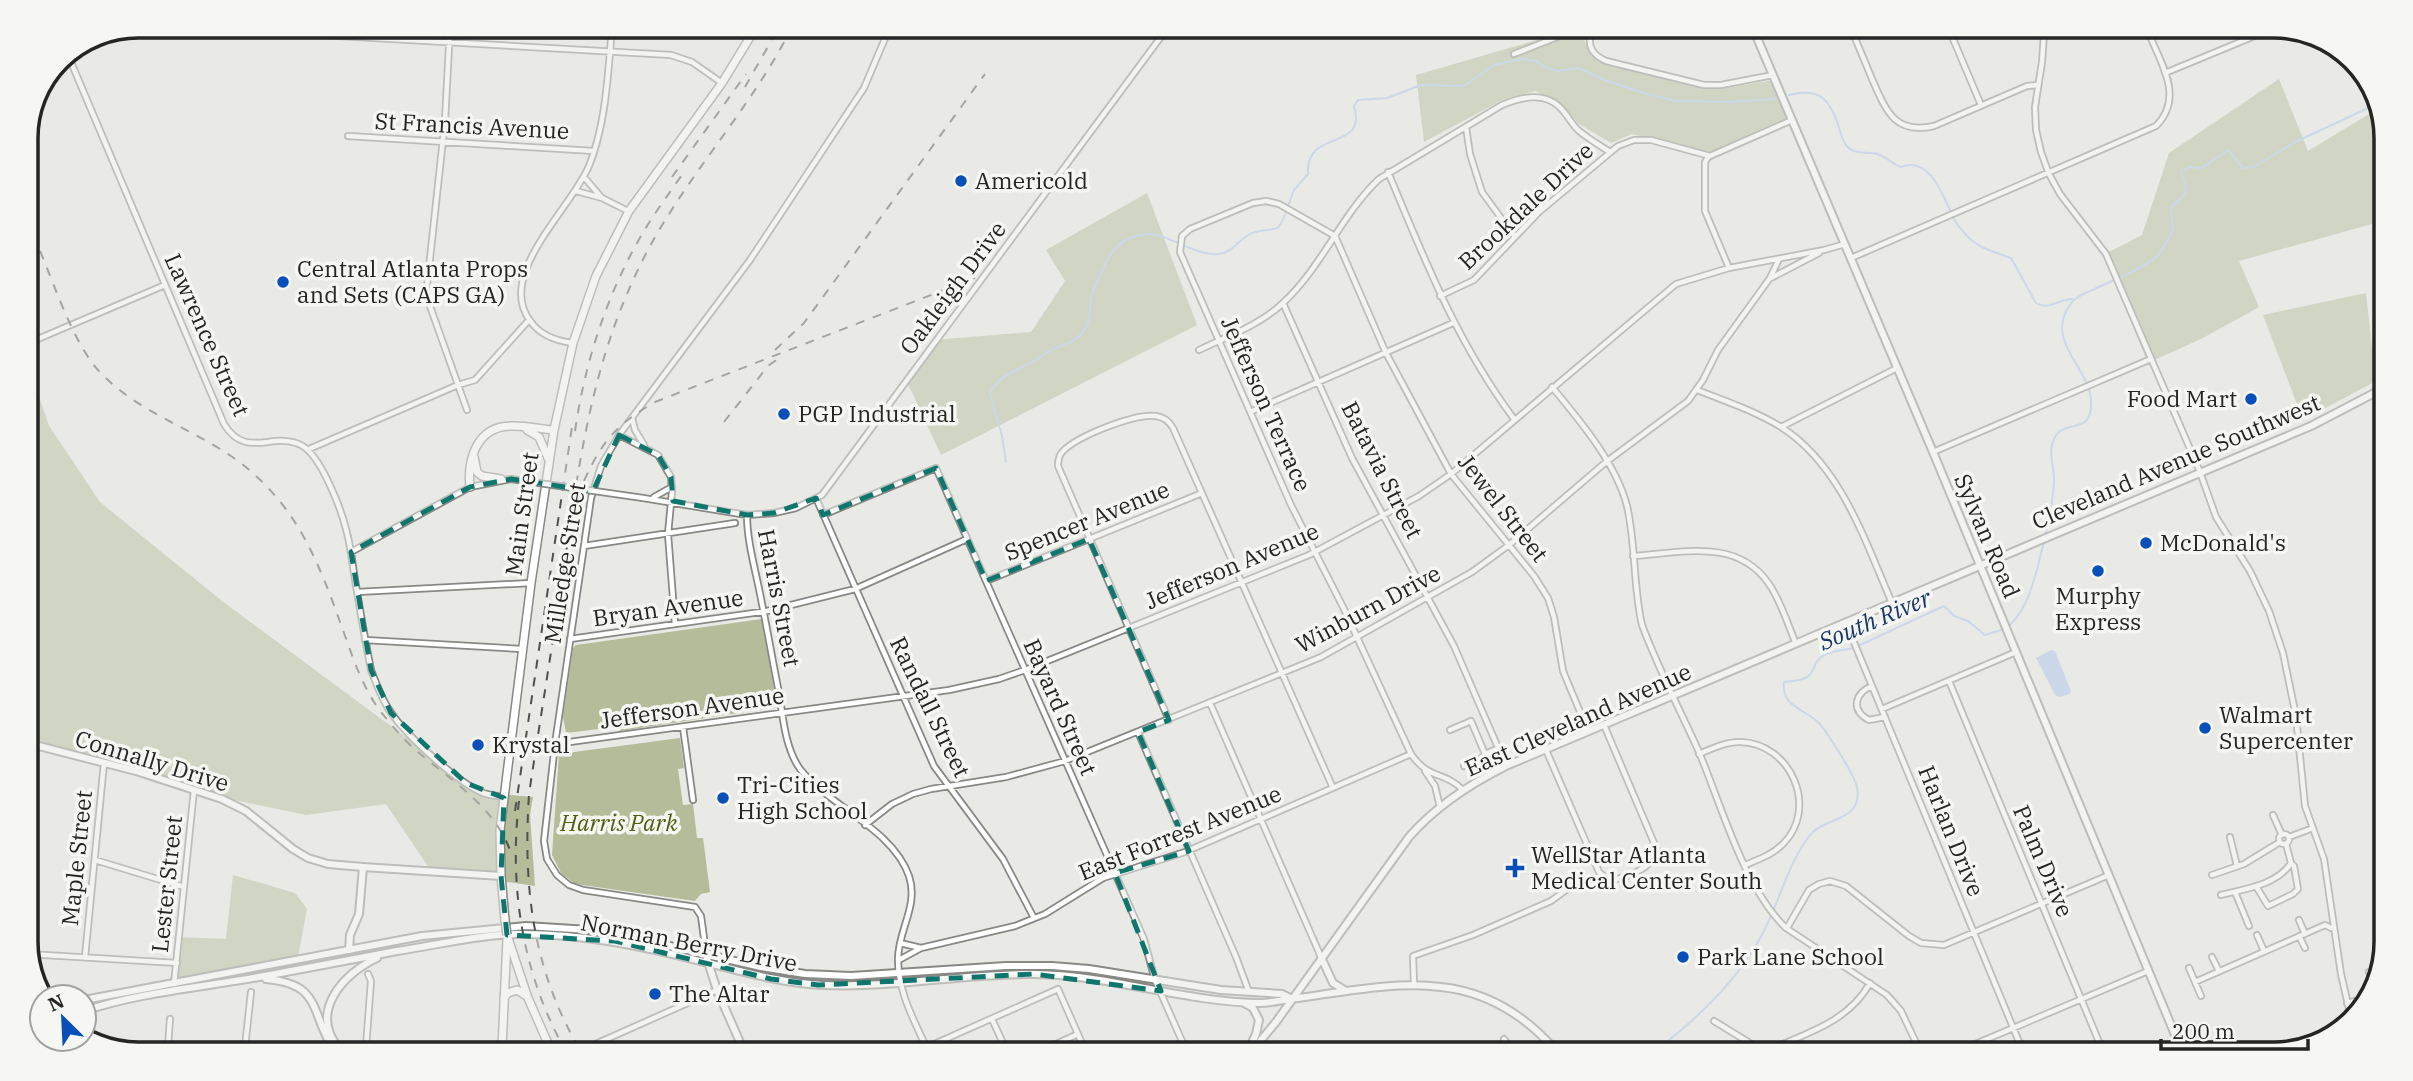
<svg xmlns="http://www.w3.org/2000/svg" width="2413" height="1081" viewBox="0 0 2413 1081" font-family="'IBM Plex Serif',serif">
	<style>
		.green { fill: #b4bc9a }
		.water { fill: #a9c4ef }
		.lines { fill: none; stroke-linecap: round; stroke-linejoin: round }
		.stream { stroke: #a9c4ef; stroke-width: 2 }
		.minor-casing { stroke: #888985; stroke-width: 8 }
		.tertiary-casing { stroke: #888985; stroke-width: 10 }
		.secondary-casing { stroke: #888985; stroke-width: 10 }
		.primary-casing { stroke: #888985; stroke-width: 10 }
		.minor { stroke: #fff; stroke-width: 4.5 }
		.tertiary { stroke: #fff; stroke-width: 6 }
		.secondary { stroke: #fff; stroke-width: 6 }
		.primary { stroke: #fff; stroke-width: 7 }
		.rail { stroke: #50514f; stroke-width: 2; stroke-dasharray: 9 9; stroke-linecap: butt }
		.minor-bridge-casing { stroke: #888985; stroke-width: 8; stroke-linecap: butt }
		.primary-bridge-casing { stroke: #888985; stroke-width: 10; stroke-linecap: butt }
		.minor-bridge { stroke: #fff; stroke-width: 4.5 }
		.primary-bridge { stroke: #fff; stroke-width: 7 }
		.marked { fill: none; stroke: #0f766e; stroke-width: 5; stroke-dasharray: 14 9; stroke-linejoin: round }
		.poi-dot { fill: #084fb9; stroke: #f6f7f3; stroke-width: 2.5 }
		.labels { text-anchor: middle; stroke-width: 7; stroke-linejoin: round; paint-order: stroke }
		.street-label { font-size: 23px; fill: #252524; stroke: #f6f7f3 }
		.poi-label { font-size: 23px; fill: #252524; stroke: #f6f7f3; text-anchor: start }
		.park-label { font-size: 23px; font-style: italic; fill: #525e10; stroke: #f6f7f3 }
		.water-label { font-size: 24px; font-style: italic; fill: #19386c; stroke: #f6f7f3 }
		.rim { fill: none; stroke: #252524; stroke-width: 3.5 }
	</style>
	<rect width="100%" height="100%" fill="#e9eae6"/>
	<!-- green -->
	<path class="green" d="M 1565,32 L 1579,32 L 1596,60 L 1721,89 L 1774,80 L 1791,120 L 1707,153 L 1632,134 L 1611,143 L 1579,124 L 1561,104 L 1536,91 L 1504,99 L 1424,142 L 1416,75 Z
		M 2279,79 L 2308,151 L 2379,108 L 2387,132 L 2386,220 L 2239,261 L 2259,307 L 2201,339 L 2148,363 L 2103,255 L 2142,235 L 2169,153 Z
		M 1147,193 L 1197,325 L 941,455 L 907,382 L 934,340 L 1031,332 L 1065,281 L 1046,250 Z
		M 2366,293 L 2373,357 L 2378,380 L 2303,420 L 2263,315 Z
		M 36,388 L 49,426 L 100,502 L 222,601 L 480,792 L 533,797 L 530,815 L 535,886 L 431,871 L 386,804 L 306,815 L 192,791 L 27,742 L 26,391 Z
		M 762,619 L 777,707 L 620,731 L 616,727 L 566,733 L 563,717 L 573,648 L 576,645 Z
		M 680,738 L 684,768 L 678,769 L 683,805 L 693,804 L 697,838 L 703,838 L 710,892 L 701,894 L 695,901 L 582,885 L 574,883 L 561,873 L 552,855 L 559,754 Z
		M 233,875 L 295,893 L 307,909 L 296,968 L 174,987 L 178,937 L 226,939 Z"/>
	<!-- water -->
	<path class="water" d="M 2051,650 L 2055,651 L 2071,691 L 2070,694 L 2059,697 L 2055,695 L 2036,658 Z"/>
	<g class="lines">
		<!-- stream -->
		<path class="stream" d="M 1789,95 C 1817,88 1828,96 1838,124 C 1841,133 1842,143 1850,149 C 1858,155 1868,151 1877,154 C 1885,156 1892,164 1901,167 C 1931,155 1944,199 1954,219 C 1958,227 1965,234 1971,240 C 1983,250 1998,253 2011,258 L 2036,303 C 2048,311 2059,299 2072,299
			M 1288,206 L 1294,190 L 1308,174 C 1305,127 1368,153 1354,106 L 1358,100 L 1387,98 L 1421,85 L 1464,86 L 1494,65 L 1523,59 L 1537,61 L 1543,66 L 1557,71 L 1579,68 L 1605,80 L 1647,94 L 1676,101 L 1728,102 L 1776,99
			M 1006,462 L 1002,436 L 990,393 C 997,376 1017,371 1032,362 C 1038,359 1044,354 1050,351 C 1062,344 1073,344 1082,333 C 1092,321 1089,311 1091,298 C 1093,288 1097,281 1101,273 C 1111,250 1120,237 1147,234 C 1165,232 1197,257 1219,254 C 1235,252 1240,236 1255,232 C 1275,227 1278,235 1286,212
			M 2045,537 C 2049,519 2054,497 2054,479 C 2054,465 2047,450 2055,437 C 2065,418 2093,437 2091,400 C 2089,366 2042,340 2072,302 C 2077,295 2091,291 2099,287 C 2118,278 2140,270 2156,257 C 2163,251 2168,238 2173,230 L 2170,208 C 2187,194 2189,193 2181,172 L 2189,167 L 2202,168 L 2228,150 L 2243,168 L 2254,167 L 2295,142 L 2377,104
			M 2009,626 C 2031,605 2036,571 2044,542
			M 1858,646 L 1944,606 L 1954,616 L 1968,621 L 1985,635 L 2004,629
			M 1654,1052 C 1697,1019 1739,980 1764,931 C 1780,900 1788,863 1810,835 C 1826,816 1863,822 1857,787 C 1855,776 1827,732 1819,723 C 1805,709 1781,707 1784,682 C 1791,681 1807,681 1811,673 C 1815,668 1814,663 1820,658 C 1830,650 1841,651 1853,648"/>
		<!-- minor casing -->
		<g class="minor-casing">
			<path id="minor" d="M 450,27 L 445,121 L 426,295 L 467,410
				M 1591,32 C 1587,47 1593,55 1606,61 L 1704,85 L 1721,85 L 1773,75
				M 1853,33 C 1859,48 1866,64 1872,79 C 1886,110 1894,135 1934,126 L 2027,86 L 2038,85
				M 304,34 L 671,55 L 692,62 L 722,83
				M 1951,34 L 1981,105
				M 2044,34 L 2042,62 L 2035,107 L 2036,130 L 2041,152 L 2049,174 L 2060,194 L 2106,254 L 2200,472 L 2216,517 L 2250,571 L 2269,611 L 2283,653 L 2296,716 L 2305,806 L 2324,859 L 2341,974 L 2351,1018
				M 1514,54 L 1570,32
				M 68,55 L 224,424 C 246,460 273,431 301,445 C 321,455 342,511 347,533 C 352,552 353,572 357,591 C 361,617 366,644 371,670 C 377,685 382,701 392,714 C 408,737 457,782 483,793 C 489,795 497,796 504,797
				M 2165,73 L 2257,35
				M 1466,127 L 1470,154 L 1482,192 L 1515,237
				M 348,136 L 594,151
				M 1709,156 L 1705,162 L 1705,211 L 1729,268
				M 1388,172 C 1425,260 1456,341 1514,419
				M 584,177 L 601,197
				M 576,191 L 602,198 L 628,211
				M 1851,258 L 2156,126 C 2184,98 2162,65 2149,34
				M 1771,278 L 1819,253
				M 1440,296 L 1474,280 L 1539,212 L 1618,146 L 1634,140 L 1651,140 L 1710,156 L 1792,120
				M 1283,303 L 1352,458 L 1454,646 L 1506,766
				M 573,343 C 557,341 541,336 531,322 C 494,276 571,209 589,166 C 606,124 608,73 612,28
				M 26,344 L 165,285
				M 1199,350 C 1228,336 1260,325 1283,303 C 1322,267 1341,215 1379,179 L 1502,105 C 1523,96 1548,91 1564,112 C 1569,118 1572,124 1578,130 C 1587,138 1599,145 1610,152
				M 1552,387 C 1580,421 1616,463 1627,506 C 1636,545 1633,586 1642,625 C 1658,668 1680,710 1699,752 C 1722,807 1744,888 1786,928 L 1887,995 L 1901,1011 L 1921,1053
				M 1697,390 C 1725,401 1755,411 1781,427 C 1841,465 1865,541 1892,603
				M 1250,412 L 1453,323
				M 632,418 L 635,430 L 644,445
				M 1781,427 L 1897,368
				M 619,435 L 658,455 L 671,477 L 672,492 L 668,534 L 675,624
				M 309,449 L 458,385 L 475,380 L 529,320
				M 1933,452 L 2151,359
				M 654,497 L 672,487
				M 643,498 L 747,515 L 774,513 L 796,508 L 822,495 L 1166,30
				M 816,498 L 934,766 L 1003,859 L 1034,918
				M 747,515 C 747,544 757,575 762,604 C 768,633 773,663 779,693 C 783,717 785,748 800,769 C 830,807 893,829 909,876 C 919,906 898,930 898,959 C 898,992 914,1020 927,1049
				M 823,515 L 936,468 L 1144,939 L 1155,980 L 1186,1050
				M 584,546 L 735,523
				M 351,552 L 470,487 L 511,479
				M 1633,556 C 1681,553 1737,537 1769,584 C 1781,601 1788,625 1796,644
				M 986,581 L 1202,493
				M 357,592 L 531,583
				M 1846,623 L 2024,1054
				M 570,639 L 767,611 L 855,589 L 967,539
				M 365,640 L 522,649
				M 1949,681 L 2104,1054
				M 1872,686 C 1855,693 1850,710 1869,720 L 1885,717
				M 1210,703 L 1321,957
				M 1882,709 L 2016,652
				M 1169,720 L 1058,466 C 1058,460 1059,455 1063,451 C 1078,436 1135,413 1156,416 C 1164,417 1169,421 1173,428 L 1333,788
				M 683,727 L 693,800
				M 1450,730 L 1471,721 L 1485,754 L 1499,748
				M 1138,732 L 1236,957 L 1249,992
				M 555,744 L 949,690 L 999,679 L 1025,670 L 1309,555 L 1419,496 L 1451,474 L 1676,284 L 1729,268 L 1824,250 L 1845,244
				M 1546,750 L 1599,872 L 1607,879 C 1624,881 1654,867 1657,850 L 1604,725
				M 1699,754 C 1713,748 1726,742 1740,742 C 1791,743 1819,808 1783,844 C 1772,855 1759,859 1745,865
				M 1464,766 L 1486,756 L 1485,755
				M 1425,771 L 1435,786 L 1440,807
				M 1463,790 C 1444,771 1429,780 1411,754 L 1344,609 L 1291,505 L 1180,252 L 1182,236 L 1190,229 L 1253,203 L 1266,201 L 1279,204 L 1335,236 L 1386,353 L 1451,474 L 1534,576 L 1548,598 L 1554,617 L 1563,671 L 1588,731
				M 2273,815 L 2282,835
				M 865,825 L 892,804 L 913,794 L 931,789 L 1006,777 L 1065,761 L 1282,673 L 1321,657 L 1472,572 L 1509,545 L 1606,462 L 1688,401 L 1703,380 L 1718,350 L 1770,278 L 1779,259
				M2279 839a5 5 0 1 1 10 0a5 5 0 1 1-10 0Z
				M 2230,837 L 2237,866
				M 2289,837 L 2313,828
				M 95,860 L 184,887
				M 2212,875 L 2244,864 L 2280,842
				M 2256,886 L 2268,906 L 2293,894 L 2298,889 L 2294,866 L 2291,863
				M 2235,892 L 2249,926
				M 2221,895 C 2245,889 2277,885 2291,863 L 2286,844
				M 2299,920 L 2305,934
				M 1787,928 L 1809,890 L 1819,884 L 1830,881 L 1846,886 L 1909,936 L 1921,943 L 1944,945 L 2109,875
				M 2257,935 L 2264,951
				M 2299,936 L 2305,948
				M 900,943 L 921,948 L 1015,926 L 1045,914 L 1103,878 L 1185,852 L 1411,754
				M 706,953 L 701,916 L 695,907 L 583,890 L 569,885 L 557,875 L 547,859 L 544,841 L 555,744 L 591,498 L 601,466 L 619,435 L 750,260 L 864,88 L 889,29
				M 28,954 L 177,963
				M 85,957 L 104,763
				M 2212,957 L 2219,971
				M 899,960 L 921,948
				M 2189,968 L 2201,996
				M 2369,972 L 2378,968
				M 2195,982 L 2325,925 L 2331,928
				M 174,984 L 194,790
				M 1414,985 L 1413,956 L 1473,935 L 1551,901 L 1566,890 L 1602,876
				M 2347,1003 L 2368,998
				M 992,1019 L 1006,1050
				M 1714,1021 L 1766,1053
				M 1504,1039 L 1513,1052
				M 95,1045 L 109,1046
				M 168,1046 L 170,1019
				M 591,1046 L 717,990
				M 245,1047 L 251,992
				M 366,1047 L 371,981 L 368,974
				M 923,1049 L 1058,989 L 1085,1050
				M 1043,1050 L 1078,1034
				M 1478,1052 L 1484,1052
				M 1764,1052 C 1804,1034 1848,1023 1870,983
				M 1954,1053 L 2148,971"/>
		</g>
		<!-- tertiary casing -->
		<g class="tertiary-casing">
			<path id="tertiary" d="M 27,743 L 136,771 L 222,799 L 246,811 L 293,849 L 308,858 L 328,864 L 363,867
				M 707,959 L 717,990 L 743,1049"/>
		</g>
		<!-- secondary casing -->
		<g class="secondary-casing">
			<path id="secondary" d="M 1755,33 L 1933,452 L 2183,1054
				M 349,950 L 350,935 L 359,914 L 363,867 L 501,876
				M 1321,957 L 1333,983 L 1346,991
				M 266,979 C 321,984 310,1010 332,1047
				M 84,1000 L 422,936 L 526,926 L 605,931 L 761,967 L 805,974 L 851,976 L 1006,966 L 1052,966 L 1089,969 L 1221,990 L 1282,994 L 1290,998
				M 1244,1003 L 1253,1008 L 1259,1020 L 1256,1034 L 1248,1051
				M 84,1011 C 144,991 208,987 270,975 C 312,967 354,959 397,951 C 437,945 476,935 517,934 C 581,933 642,946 704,962 C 744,972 781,983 823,985 C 894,988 964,973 1035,974 C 1110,975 1184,1002 1260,1003 C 1273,1003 1285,999 1298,998 C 1342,992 1396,981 1441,987 C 1488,992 1527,1017 1557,1052
				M 338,1047 C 309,1011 344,973 377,958
				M 1252,1051 L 1276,1022 L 1409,837 C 1436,806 1470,784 1506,766 L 2311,426 L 2384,388"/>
		</g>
		<!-- primary casing -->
		<g class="primary-casing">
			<path id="primary" d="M 527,430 L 539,437 L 548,458
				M 474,457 L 477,472 L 482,476 L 501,479
				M 470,487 C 467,459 477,427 510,426 C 524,425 540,429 554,430
				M 505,920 L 501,876 L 500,830 L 531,583 L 554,430 L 573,343 L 596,276 L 629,211 L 722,83 L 755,29
				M 507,935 L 528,998 L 550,1048
				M 504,998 L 508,993 L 517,990 L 525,995
				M 502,1048 L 507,939"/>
		</g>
		<!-- minor -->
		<use href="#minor" class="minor"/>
		<!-- tertiary -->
		<use href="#tertiary" class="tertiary"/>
		<!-- secondary -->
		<use href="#secondary" class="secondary"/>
		<!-- primary -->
		<use href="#primary" class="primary"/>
		<!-- rail -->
		<path class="rail" d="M 745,87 L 778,29
			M 672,177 L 746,74
			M 40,251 C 55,286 73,342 98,370 C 134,410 188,427 231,456 C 253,471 272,490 288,512 C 311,544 327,585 340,622 C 352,654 362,690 385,717 C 395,729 406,742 418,752 C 454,783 497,808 512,856
			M 775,350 L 804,323 L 985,74
			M 724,422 L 768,366 L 779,358
			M 575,431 C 585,361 608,291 644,231 C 656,211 670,192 684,172
			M 584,481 C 602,441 617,424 655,402 L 975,278
			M 519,801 C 509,886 522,972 564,1048
			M 515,811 L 573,420
			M 579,1048 C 532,968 523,885 529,794 C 540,721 552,647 563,574 C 578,470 590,372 635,276 C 676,186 747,116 791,29"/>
		<!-- minor-bridge casing -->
		<g class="minor-bridge-casing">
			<path id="minor-bridge" d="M 511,479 L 643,498"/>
		</g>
		<!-- primary-bridge casing -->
		<g class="primary-bridge-casing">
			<path id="primary-bridge" d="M 505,920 L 507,935"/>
		</g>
		<!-- minor-bridge -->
		<use href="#minor-bridge" class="minor-bridge"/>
		<!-- primary-bridge -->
		<use href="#primary-bridge" class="primary-bridge"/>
	</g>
	<!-- marked area -->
	<path d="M0 0H2413V1081H0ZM 619,435 L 658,455 L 671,477 L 673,501 L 747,515 L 774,513 L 816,498 L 823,515 L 936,468 L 986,581 L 1089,539 L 1169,720 L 1138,732 L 1189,851 L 1115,873 L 1161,991 L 1034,974 L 818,985 L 771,979 L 615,941 L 507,935 L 501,876 L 504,798 L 466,783 L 391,713 L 371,670 L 351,552 L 470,487 L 511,479 L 593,491 Z" fill="#e9eae6" fill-opacity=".55" fill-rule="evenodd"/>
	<path class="marked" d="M 619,435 L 658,455 L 671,477 L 673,501 L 747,515 L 774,513 L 816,498 L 823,515 L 936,468 L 986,581 L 1089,539 L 1169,720 L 1138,732 L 1189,851 L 1115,873 L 1161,991 L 1034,974 L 818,985 L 771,979 L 615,941 L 507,935 L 501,876 L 504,798 L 466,783 L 391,713 L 371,670 L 351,552 L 470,487 L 511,479 L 593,491 Z"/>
	<!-- markers -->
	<g class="poi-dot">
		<circle cx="961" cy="181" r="7"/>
		<circle cx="283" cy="282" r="7"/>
		<circle cx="2251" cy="399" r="7"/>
		<circle cx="784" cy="414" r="7"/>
		<circle cx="2146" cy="543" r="7"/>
		<circle cx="2098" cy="571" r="7"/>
		<circle cx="2205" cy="728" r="7"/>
		<circle cx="478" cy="745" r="7"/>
		<circle cx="723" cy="798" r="7"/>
		<path d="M1511.5 857.5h7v7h7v7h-7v7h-7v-7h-7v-7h7z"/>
		<circle cx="1683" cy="957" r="7"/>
		<circle cx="655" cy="994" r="7"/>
	</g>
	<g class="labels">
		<!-- street labels -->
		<g class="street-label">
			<text transform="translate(472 126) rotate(3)" y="8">St Francis Avenue</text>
			<text transform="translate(1526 206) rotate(-43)" y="8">Brookdale Drive</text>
			<text transform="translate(953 288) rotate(-53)" y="8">Oakleigh Drive</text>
			<text transform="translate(207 335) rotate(66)" y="8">Lawrence Street</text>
			<text transform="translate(1266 404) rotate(66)" y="8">Jefferson Terrace</text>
			<text transform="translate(2176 462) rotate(-23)" y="8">Cleveland Avenue Southwest</text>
			<text transform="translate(1382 470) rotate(63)" y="8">Batavia Street</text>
			<text transform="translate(1503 508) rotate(52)" y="8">Jewel Street</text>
			<text transform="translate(522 514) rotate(-82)" y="8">Main Street</text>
			<text transform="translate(1087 521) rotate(-22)" y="8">Spencer Avenue</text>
			<text transform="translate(1987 536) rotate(67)" y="8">Sylvan Road</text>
			<text transform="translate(565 563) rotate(-81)" y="8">Milledge Street</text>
			<text transform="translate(1232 566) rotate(-23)" y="8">Jefferson Avenue</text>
			<text transform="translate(779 598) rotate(79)" y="8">Harris Street</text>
			<text transform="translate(668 608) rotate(-8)" y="8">Bryan Avenue</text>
			<text transform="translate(1368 609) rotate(-28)" y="8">Winburn Drive</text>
			<text transform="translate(930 707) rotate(64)" y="8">Randall Street</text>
			<text transform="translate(1060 707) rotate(66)" y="8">Bayard Street</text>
			<text transform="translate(692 708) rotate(-8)" y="8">Jefferson Avenue</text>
			<text transform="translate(1578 720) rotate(-24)" y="8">East Cleveland Avenue</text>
			<text transform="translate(152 761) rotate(17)" y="8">Connally Drive</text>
			<text transform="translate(1951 831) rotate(68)" y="8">Harlan Drive</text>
			<text transform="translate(1180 833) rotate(-22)" y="8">East Forrest Avenue</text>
			<text transform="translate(77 858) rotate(-84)" y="8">Maple Street</text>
			<text transform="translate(2043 861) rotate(67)" y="8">Palm Drive</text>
			<text transform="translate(167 884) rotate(-84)" y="8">Lester Street</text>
			<text transform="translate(689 943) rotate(11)" y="8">Norman Berry Drive</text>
		</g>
		<!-- poi labels -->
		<g class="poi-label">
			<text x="975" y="189">Americold</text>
			<text x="297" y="277">Central Atlanta Props<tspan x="297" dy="26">and Sets (CAPS GA)</tspan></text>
			<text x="2237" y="407" text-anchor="end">Food Mart</text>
			<text x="798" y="422">PGP Industrial</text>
			<text x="2160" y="551">McDonald's</text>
			<text x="2098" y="604" text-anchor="middle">Murphy<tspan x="2098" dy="26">Express</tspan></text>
			<text x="2219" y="723">Walmart<tspan x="2219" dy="26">Supercenter</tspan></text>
			<text x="492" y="753">Krystal</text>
			<text x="737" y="793">Tri-Cities<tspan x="737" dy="26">High School</tspan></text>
			<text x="1531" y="863">WellStar Atlanta<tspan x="1531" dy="26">Medical Center South</tspan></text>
			<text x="1697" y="965">Park Lane School</text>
			<text x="669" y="1002">The Altar</text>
		</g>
		<!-- park labels -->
		<g class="park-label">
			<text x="619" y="831">Harris Park</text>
		</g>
		<!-- water labels -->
		<g class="water-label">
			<text transform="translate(1875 620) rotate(-23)" y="8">South River</text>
		</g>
	</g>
	<!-- crop -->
	<path d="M0 0H2413V1081H0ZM138 38H2274A100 100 0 0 1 2374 138V942A100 100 0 0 1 2274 1042H138A100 100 0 0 1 38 942V138A100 100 0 0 1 138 38Z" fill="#f6f7f3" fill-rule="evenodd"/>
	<path class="rim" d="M138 38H2274A100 100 0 0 1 2374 138V942A100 100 0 0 1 2274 1042H138A100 100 0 0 1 38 942V138A100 100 0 0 1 138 38Z"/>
	<!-- north arrow -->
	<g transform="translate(63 1018) rotate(336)"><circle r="33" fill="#f6f7f3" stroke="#a2a3a0" stroke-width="2"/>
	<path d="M0-5L12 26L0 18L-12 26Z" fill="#084fb9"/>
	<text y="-10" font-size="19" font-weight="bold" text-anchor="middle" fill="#252524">N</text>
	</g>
	<!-- scale -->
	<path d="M2161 1039v10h147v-10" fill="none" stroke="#252524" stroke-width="3.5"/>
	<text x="2172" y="1039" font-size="21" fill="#252524" stroke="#f6f7f3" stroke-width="5" paint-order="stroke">200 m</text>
</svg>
